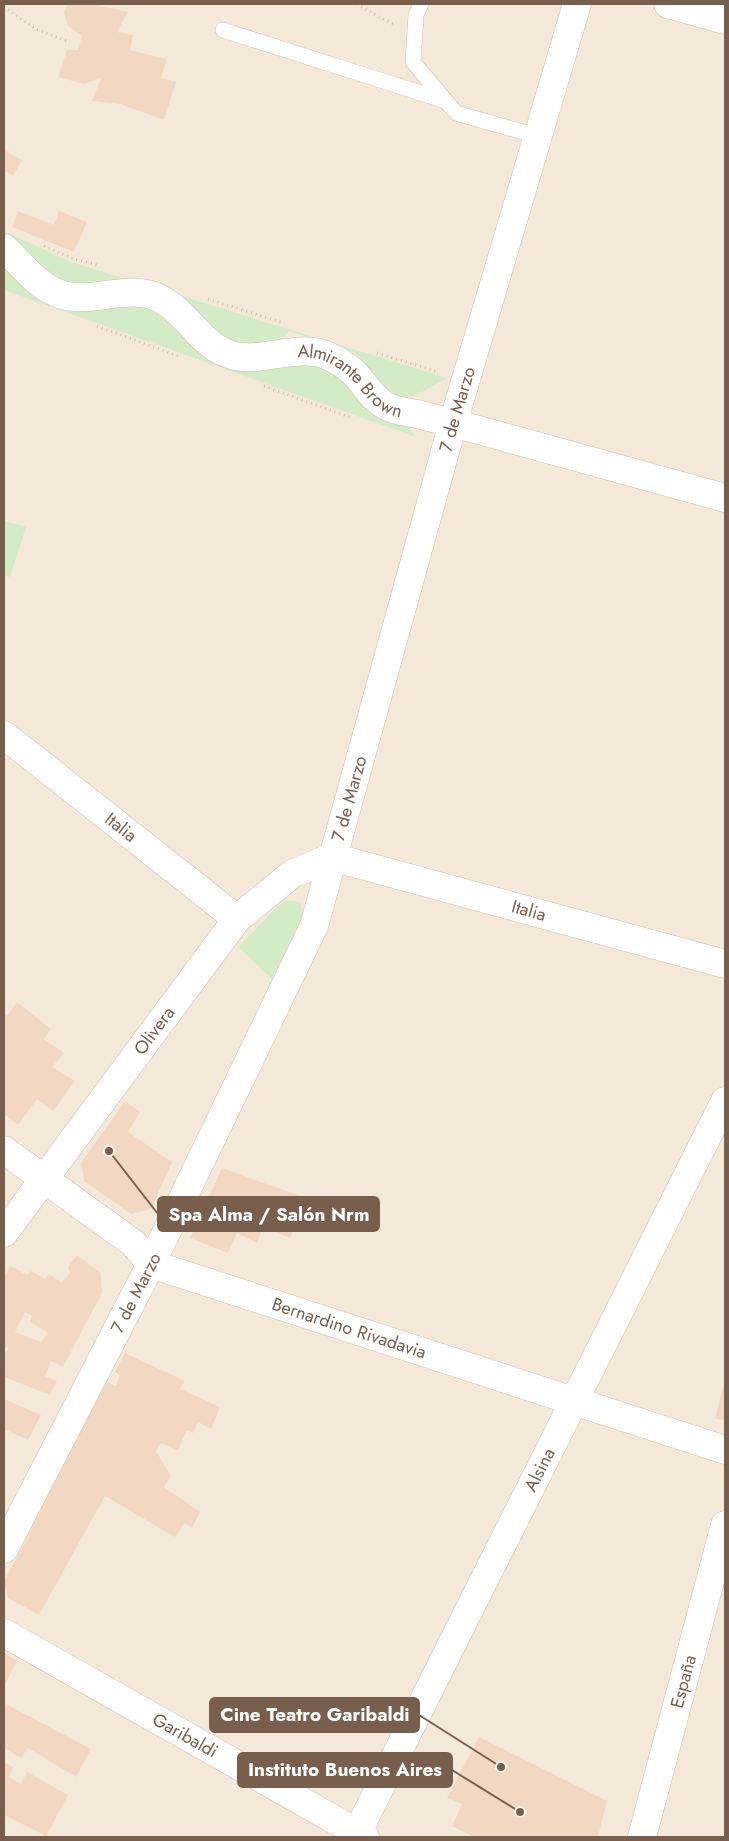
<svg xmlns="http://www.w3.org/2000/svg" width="729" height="1841" viewBox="0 0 729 1841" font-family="Jost,sans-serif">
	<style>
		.residential { fill: #f4e9d9 }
		.green { fill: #d4ebc8 }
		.building { fill: #f2d8c2; fill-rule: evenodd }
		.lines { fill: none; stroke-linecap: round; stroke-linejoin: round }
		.service-casing { stroke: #cfbfaf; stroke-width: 16 }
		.minor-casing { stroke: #cfbfaf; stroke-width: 29 }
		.path { stroke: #d7bca4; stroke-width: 3; stroke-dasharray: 1 4; stroke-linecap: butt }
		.service { stroke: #fff; stroke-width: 15 }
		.minor { stroke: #fff; stroke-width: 28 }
		.labels { text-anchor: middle; stroke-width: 4.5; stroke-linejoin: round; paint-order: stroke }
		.street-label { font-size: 18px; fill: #785f4d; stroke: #fffaf1 }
		.leader { fill: none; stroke: #785f4d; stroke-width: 2 }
		.callout-dot { fill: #785f4d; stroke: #fffaf1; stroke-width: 2 }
		.callout { fill: #785f4d; stroke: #785f4d; stroke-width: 2 }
		.callout-label { font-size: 19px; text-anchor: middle; font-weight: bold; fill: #fff }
	</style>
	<rect width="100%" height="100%" fill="#fcf7ea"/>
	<!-- residential -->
	<path class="residential" d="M 4,4 L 725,4 L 725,1837 L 4,1837 Z"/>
	<!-- green -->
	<path class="green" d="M 4,231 L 71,262 L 447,378 L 422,392 L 411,397 L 402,398 L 388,390 L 380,384 L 366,368 L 356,353 L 289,331 C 278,349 247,345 227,344 L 185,300 L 130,282 L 64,285 L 4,238 Z
		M 4,259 L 122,305 L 155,308 L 182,325 L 291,363 L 325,367 L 400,423 L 408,427 L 416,437 L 4,290 Z
		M 4,521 L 26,527 L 10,577 L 4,575 Z
		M 286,901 L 295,901 L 300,903 L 305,918 L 303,927 L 272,979 L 238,947 L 278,906 Z"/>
	<!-- building -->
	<path class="building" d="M 68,4 L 91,4 L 128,12 L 117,32 L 133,35 L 130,50 L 167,59 L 161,78 L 176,82 L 164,120 L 120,104 L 92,101 L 101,78 L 84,84 L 58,77 L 67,50 L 78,50 L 82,36 L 68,26 L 64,12 Z
		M 4,150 L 22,160 L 13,176 L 4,170 Z
		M 18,211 L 54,225 L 59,211 L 87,222 L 74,252 L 12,227 Z
		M 17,1002 L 51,1029 L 44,1039 L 64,1053 L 52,1067 L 75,1081 L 53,1111 L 37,1099 L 18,1125 L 4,1114 L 4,1013 L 7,1016 Z
		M 125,1101 L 140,1112 L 128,1132 L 172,1162 L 151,1209 L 131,1214 L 84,1181 L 81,1163 Z
		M 222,1168 L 306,1198 L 290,1238 L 263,1227 L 257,1243 L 237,1233 L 228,1253 L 190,1238 Z
		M 77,1255 L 101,1273 L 102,1293 L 63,1367 L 51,1361 L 45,1376 L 57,1381 L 50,1395 L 4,1377 L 6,1370 L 4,1369 L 4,1354 L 8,1348 L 4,1346 L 4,1276 L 11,1266 L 27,1275 L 31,1271 L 45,1279 L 49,1274 L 62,1283 L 70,1273 L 68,1267 ZM 25,1312 L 32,1316 L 30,1322 L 48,1333 L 41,1342 L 15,1332 Z
		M 125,1353 L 185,1381 L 180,1389 L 220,1407 L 211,1429 L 198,1422 L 193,1433 L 187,1430 L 178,1450 L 161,1443 L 156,1451 L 171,1476 L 164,1487 L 200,1512 L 192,1528 L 184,1523 L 175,1537 L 105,1496 L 39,1615 L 8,1598 L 4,1581 L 25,1542 L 44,1497 L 107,1382 L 116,1386 L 120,1375 L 115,1372 Z
		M 723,1387 L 725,1387 L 725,1419 L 720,1420 L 715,1418 Z
		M 4,1399 L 41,1415 L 28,1440 L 4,1429 Z
		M 4,1653 L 17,1661 L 4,1686 Z
		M 4,1703 L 91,1749 L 76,1777 L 28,1748 L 21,1758 L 4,1748 Z
		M 479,1737 L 607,1801 L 598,1837 L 474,1837 L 452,1826 L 462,1804 L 447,1798 Z
		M 4,1762 L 13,1767 L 9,1777 L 21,1784 L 27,1772 L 68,1795 L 46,1836 L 4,1815 Z"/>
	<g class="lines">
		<!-- service casing -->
		<g class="service-casing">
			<path id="service" d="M 421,4 L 416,15 L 413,62 L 456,113 L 537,136
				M 223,30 L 446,101"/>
		</g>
		<!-- minor casing -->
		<g class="minor-casing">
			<g id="minor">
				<path d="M 668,4 L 725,20"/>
				<path id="s1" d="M 4,248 C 20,262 34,283 55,292 C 89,308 127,281 161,299 C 189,314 202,349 235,356 C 266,362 295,344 326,355 C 335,359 346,365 353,372 C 365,383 371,398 386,406 C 395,411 407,412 417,414 C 436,419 456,424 475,429 C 558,452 642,475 725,498"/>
				<path id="s2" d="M 4,735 L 237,919"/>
				<path id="s3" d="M 332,857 L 725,964"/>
				<path id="s4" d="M 4,1150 L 133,1243 L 151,1264 L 725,1450"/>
				<path id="s5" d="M 4,1233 L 237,919 L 292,874 L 332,857"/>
				<path id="s6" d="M 4,1549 L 151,1264 L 314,926 L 453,423 L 577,4"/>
				<path id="s7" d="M 4,1633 L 365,1837"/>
				<path id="s8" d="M 355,1837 L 725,1101"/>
				<path id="s9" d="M 642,1837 L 725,1525"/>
			</g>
		</g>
		<!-- path -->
		<path class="path" d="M 357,4 L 379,17 L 394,24
			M 4,7 L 36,29 L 69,42
			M 44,246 L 71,258 L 97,265
			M 208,299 L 283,323
			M 97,326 L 178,356
			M 377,353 L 438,372
			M 264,386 L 352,418"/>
		<!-- service -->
		<use href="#service" class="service"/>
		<!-- minor -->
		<use href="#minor" class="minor"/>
	</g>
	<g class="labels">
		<!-- street labels -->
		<g class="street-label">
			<text dy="6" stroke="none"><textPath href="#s1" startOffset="396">Almirante Brown</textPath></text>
			<text dy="6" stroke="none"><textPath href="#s6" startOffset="1232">7 de Marzo</textPath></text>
			<text dy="6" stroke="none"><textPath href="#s6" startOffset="828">7 de Marzo</textPath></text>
			<text dy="6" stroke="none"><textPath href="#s2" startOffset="149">Italia</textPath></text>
			<text dy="6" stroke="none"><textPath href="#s3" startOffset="204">Italia</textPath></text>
			<text dy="6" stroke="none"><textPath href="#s5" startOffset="252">Olivera</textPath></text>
			<text dy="6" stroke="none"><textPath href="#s6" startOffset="288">7 de Marzo</textPath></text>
			<text dy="6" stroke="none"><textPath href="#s4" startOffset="395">Bernardino Rivadavia</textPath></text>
			<text dy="6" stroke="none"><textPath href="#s8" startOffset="411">Alsina</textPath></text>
			<text dy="6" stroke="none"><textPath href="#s9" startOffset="161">España</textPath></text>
			<text dy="6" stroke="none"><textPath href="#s7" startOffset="208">Garibaldi</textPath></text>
		</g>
	</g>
	<!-- callouts -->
	<path class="leader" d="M109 1151L158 1214M501 1767L419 1715M520 1812L452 1770"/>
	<g class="callout-dot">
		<circle cx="109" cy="1151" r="5"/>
		<circle cx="501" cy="1767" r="5"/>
		<circle cx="520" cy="1812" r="5"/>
	</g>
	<g class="callout">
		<rect x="158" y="1197" width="221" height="34" rx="5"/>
		<rect x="210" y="1698" width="209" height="34" rx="5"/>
		<rect x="238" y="1753" width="214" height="34" rx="5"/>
	</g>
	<g class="callout-label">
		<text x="269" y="1221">Spa Alma / Salón Nrm</text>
		<text x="315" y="1721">Cine Teatro Garibaldi</text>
		<text x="345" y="1776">Instituto Buenos Aires</text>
	</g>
	<!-- border -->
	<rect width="729" height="1841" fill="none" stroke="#785f4d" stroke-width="10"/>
</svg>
